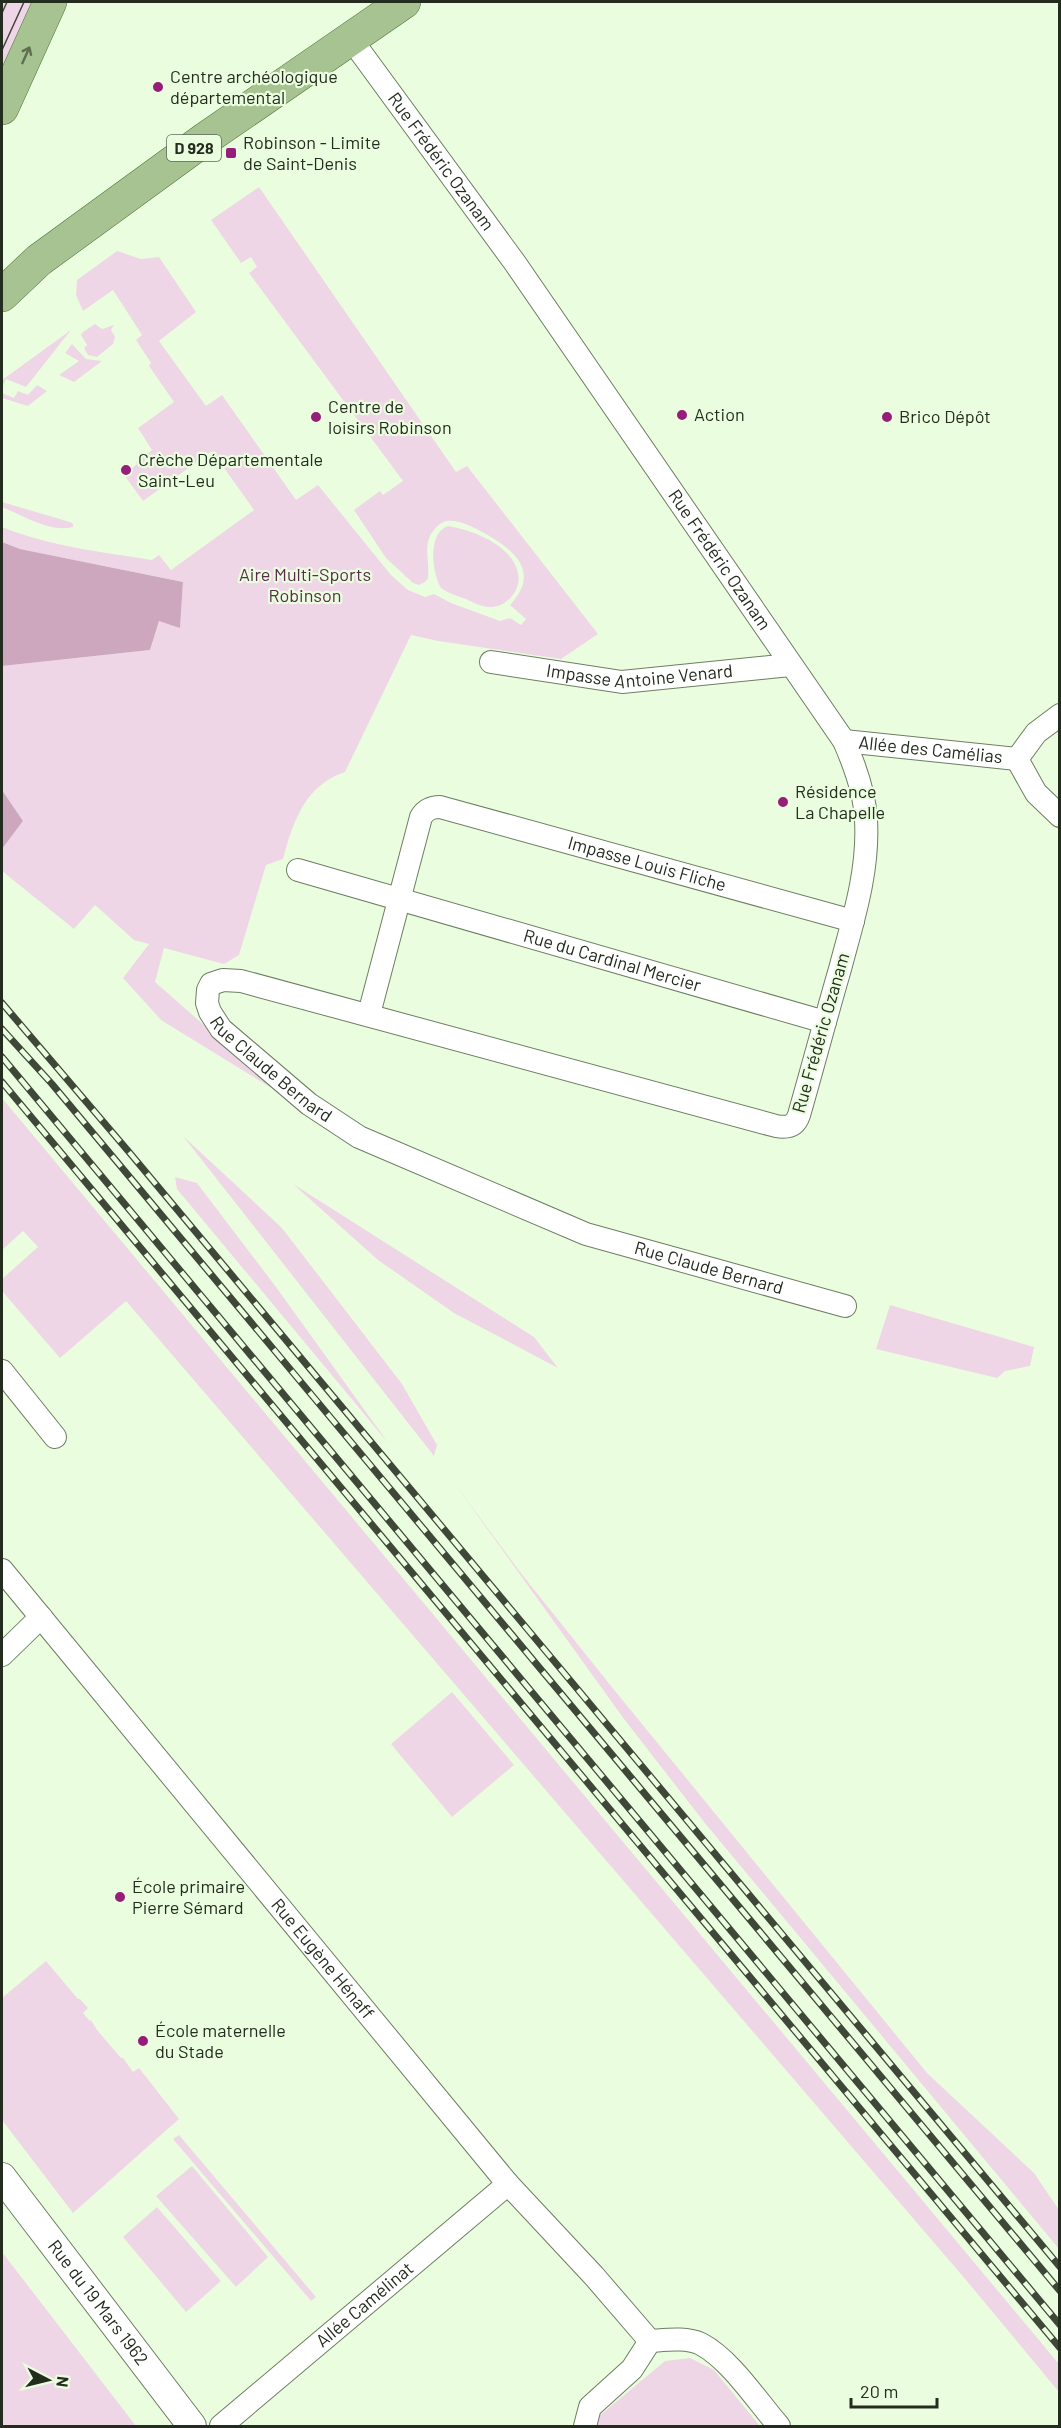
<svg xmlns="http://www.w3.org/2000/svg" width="1061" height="2428" viewBox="0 0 1061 2428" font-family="Barlow,sans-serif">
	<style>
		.green { fill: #efd6e6 }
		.forest { fill: #cca7be }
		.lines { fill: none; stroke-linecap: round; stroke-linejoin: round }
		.minor-casing { stroke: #6d7e63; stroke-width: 24 }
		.tertiary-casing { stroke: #6d7e63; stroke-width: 30 }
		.primary-casing { stroke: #527439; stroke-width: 34 }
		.minor { stroke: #fff; stroke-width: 22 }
		.tertiary { stroke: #fff; stroke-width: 28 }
		.primary { stroke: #a6c391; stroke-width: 33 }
		.tram { stroke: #3f4739; stroke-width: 1.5 }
		.rail-casing { stroke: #3f4739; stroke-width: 7 }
		.rail { stroke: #eafedf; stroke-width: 4.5; stroke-dasharray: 14; stroke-linecap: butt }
		.oneway { stroke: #5e6f52 }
		.poi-dot { fill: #961d79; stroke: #eafedf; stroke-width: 2 }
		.labels { text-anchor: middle; stroke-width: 4.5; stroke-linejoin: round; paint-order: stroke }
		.shield { fill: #eafedf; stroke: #5f6a59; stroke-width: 1.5 }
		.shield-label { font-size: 16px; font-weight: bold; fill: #242b1f }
		.poi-label { font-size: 18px; fill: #242b1f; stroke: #eafedf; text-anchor: start }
		.street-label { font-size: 18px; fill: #242b1f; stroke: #eafedf }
		.park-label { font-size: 18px; fill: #5a2b4c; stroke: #eafedf }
	</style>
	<rect width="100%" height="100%" fill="#eafedf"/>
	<!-- green -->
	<path class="green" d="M 2,2 L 34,2 L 2,74 Z
		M 259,187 L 456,472 L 467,466 L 598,634 L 561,659 L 438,641 L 411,635 L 345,772 C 305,785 293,822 283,859 L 266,865 L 239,955 L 224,964 L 164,948 L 155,982 L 286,1097 L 161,1020 L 123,978 L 149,944 L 134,940 L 95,905 L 74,929 L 2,871 L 2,849 L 23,821 L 2,790 L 2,666 L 150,650 L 159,621 L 180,627 L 183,582 L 20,549 L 2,542 L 2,527 C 49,546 102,552 152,560 L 159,555 L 171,570 L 254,510 L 212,451 L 143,501 L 122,472 L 130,466 L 132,468 L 137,464 L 136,462 L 152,450 L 138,428 L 174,402 L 149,366 L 151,363 L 136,340 L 142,335 L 113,290 L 83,311 L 76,295 L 77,280 L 117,251 L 141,259 L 159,257 L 196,312 L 159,341 L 206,406 L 222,395 L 296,500 L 318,485 L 391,575 L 408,590 L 425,597 L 434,594 L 451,603 L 500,621 L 510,618 L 521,625 L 526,619 L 510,605 C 540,573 516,551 486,534 C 475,528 459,519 446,521 C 439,523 433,530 430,536 C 424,549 430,564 428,578 L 425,582 L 419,585 L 413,583 L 386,558 L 354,510 L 380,491 L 383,495 L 403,481 L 249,273 L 257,267 L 251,257 L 241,263 L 211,220 Z
		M 95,324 L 102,329 L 114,325 L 111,330 L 115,337 L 113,344 L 97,357 L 88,355 L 84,348 L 87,345 L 81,335 L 83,332 Z
		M 71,330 L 26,387 L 6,379 L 2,388 L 2,380 Z
		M 72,344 L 86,359 L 102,361 L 74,382 L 59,375 L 79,361 L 65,353 Z
		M 37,385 L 47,391 L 28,406 L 2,398 L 2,393 L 14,398 L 18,391 L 28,395 Z
		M 2,502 L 70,522 L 73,524 L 73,527 C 50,533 22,515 2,507 Z
		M 448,526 C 473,530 512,545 518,573 C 522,588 508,606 493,607 C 484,608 474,603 466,599 C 457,596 448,593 441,588 C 432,573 427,533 448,526 Z
		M 2,1098 L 1059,2364 L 1059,2392 L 966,2280 L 126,1301 L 60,1358 L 2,1291 L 2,1279 L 38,1247 L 23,1231 L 2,1250 Z
		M 183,1136 L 282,1228 L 402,1384 L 437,1445 L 434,1456 Z
		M 175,1177 L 197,1183 L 276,1287 L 389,1444 L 177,1189 Z
		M 293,1184 L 534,1337 L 558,1368 L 454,1313 L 378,1260 Z
		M 890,1305 L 1034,1347 L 1030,1366 L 1005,1371 L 997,1378 L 876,1349 Z
		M 452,1480 L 520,1572 L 611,1686 L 927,2073 L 1034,2173 L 1059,2210 L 1059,2249 L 704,1822 L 624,1719 Z
		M 452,1692 L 514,1765 L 452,1817 L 391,1744 Z
		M 46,1961 L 78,1999 L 80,1999 L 88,2008 L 83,2013 L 90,2021 L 91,2020 L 97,2030 L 121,2058 L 123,2058 L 133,2072 L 139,2068 L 179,2119 L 73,2213 L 2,2120 L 2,1998 Z
		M 179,2135 L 316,2297 L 311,2301 L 173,2139 Z
		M 192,2166 L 268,2257 L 236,2287 L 156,2196 Z
		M 157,2207 L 221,2281 L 186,2312 L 123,2237 Z
		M 2,2252 L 136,2426 L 2,2426 Z
		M 690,2358 L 714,2370 L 760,2426 L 597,2426 L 599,2416 L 665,2361 Z"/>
	<!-- forest -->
	<path class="forest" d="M 2,542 L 20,549 L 183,582 L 180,628 L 159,621 L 150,650 L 2,666 Z
		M 2,790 L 23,821 L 2,849 Z"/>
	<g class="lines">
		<!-- minor casing -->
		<g class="minor-casing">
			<g id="minor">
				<path id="s1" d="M 351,39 L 515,263 L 844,741 C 855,766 865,793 866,820 C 869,871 853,920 840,969 C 826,1017 813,1066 799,1115 C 795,1127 787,1128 776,1126 L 241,981 L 223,980 L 211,984 L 208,990 L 207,1003 L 210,1012 L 221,1029 L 309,1104 L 359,1137 L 586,1234 L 845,1306"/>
				<path id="s2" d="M 491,662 L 622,682 L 790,665"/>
				<path id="s3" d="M 844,741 L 1017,759"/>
				<path d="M 1017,759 L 1036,793 L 1060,816"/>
				<path d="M 1017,759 L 1036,733 L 1060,715"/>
				<path id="s4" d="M 298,870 L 825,1022"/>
				<path id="s5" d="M 369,1014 L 421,817 C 426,809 432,807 440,807 L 853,921"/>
				<path d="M 2,1371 L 55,1437"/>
				<path id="s6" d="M 2,1570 L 508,2184 L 594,2276 L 650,2341"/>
				<path d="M 2,1655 L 41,1617"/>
				<path d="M 650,2341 C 666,2340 686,2337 701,2344 C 731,2360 757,2401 779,2426"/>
				<path id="s7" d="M 221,2426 L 508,2184"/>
				<path d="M 585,2426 L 590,2407 L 632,2369 L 650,2341"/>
			</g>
		</g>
		<!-- tertiary casing -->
		<g class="tertiary-casing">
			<g id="tertiary">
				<path id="s8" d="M 2,2177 L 192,2426"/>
			</g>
		</g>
		<!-- primary casing -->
		<g class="primary-casing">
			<path id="primary" d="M 2,108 L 50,2
				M 2,295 L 39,260 L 205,139 L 404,2"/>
		</g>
		<!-- minor -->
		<use href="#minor" class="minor"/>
		<!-- tertiary -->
		<use href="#tertiary" class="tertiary"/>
		<!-- primary -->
		<use href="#primary" class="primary"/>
		<!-- tram -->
		<path class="tram" d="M 2,13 L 7,2
			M 2,50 L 24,2"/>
		<!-- rail casing -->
		<g class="rail-casing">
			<path id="rail" d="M 2,1003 L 129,1152 L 1060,2267
				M 2,1029 L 52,1084 L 1060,2291
				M 2,1057 L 1060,2325
				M 2,1082 L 1060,2348"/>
		</g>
		<!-- rail -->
		<use href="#rail" class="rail"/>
	</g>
	<!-- one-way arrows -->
	<defs><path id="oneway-shaft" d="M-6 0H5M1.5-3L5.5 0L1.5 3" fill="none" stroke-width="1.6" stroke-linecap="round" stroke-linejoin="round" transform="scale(1.5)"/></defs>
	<use class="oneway" href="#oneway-shaft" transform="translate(26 55) rotate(-66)"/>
	<!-- markers -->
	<g class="poi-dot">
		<circle cx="158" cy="87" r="6"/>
		<rect x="225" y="147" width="12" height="12" rx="3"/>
		<circle cx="682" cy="415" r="6"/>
		<circle cx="316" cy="417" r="6"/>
		<circle cx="887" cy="417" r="6"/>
		<circle cx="126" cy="470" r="6"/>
		<circle cx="783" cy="802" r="6"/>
		<circle cx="120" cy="1897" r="6"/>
		<circle cx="143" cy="2041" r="6"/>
	</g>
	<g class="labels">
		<!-- shield labels -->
		<rect class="shield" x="167" y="135" width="54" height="26" rx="4.5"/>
		<g class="shield-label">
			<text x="194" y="154">D 928</text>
		</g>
		<!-- poi labels -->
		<g class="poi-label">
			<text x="170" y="83">Centre archéologique<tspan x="170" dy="21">départemental</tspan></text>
			<text x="243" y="149">Robinson - Limite<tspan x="243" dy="21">de Saint-Denis</tspan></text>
			<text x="328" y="413">Centre de<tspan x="328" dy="21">loisirs Robinson</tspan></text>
			<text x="694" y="421">Action</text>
			<text x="899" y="423">Brico Dépôt</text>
			<text x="138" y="466">Crèche Départementale<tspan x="138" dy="21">Saint-Leu</tspan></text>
			<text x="795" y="798">Résidence<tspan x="795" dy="21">La Chapelle</tspan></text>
			<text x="132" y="1893">École primaire<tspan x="132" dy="21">Pierre Sémard</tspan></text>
			<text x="155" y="2037">École maternelle<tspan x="155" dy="21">du Stade</tspan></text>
		</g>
		<!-- street labels -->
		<g class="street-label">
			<text dy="6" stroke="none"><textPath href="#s1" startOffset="152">Rue Frédéric Ozanam</textPath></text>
			<text dy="6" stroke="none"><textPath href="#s1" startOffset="638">Rue Frédéric Ozanam</textPath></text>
			<text dy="6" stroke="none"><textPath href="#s2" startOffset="150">Impasse Antoine Venard</textPath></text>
			<text dy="6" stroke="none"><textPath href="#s3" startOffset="87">Allée des Camélias</textPath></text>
			<text dy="6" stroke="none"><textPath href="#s5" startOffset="441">Impasse Louis Fliche</textPath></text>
			<text dy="6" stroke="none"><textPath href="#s4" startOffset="327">Rue du Cardinal Mercier</textPath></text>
			<text transform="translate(821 1033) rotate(-74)" y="6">Rue Frédéric Ozanam</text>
			<text dy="6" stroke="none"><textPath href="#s1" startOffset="1971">Rue Claude Bernard</textPath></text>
			<text dy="6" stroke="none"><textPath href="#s1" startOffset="2457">Rue Claude Bernard</textPath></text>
			<text dy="6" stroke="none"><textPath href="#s6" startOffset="504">Rue Eugène Hénaff</textPath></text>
			<text dy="6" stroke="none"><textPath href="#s8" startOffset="158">Rue du 19 Mars 1962</textPath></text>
			<text dy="6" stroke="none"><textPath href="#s7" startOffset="188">Allée Camélinat</textPath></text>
		</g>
		<!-- park labels -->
		<g class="park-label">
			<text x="305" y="581">Aire Multi-Sports<tspan x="305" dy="21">Robinson</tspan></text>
		</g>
	</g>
	<!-- border -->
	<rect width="1061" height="2428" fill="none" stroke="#242b1f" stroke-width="6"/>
	<!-- north arrow -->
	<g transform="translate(48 2380) rotate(97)" stroke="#eafedf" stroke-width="4.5" paint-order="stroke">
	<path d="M0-4.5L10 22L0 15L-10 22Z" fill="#242b1f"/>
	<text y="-9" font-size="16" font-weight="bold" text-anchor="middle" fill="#242b1f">N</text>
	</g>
	<!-- scale -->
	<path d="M851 2398v9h86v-9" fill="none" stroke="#242b1f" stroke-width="3"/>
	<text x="860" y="2398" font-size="18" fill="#242b1f" stroke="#eafedf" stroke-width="4.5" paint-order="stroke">20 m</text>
</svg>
